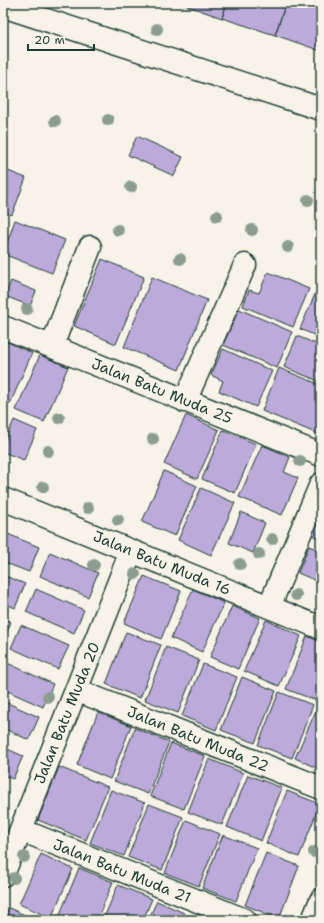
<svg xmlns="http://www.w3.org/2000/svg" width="324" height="923" viewBox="0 0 324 923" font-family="'Shantell Sans',sans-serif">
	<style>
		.building { fill: #bcaada; stroke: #1f3d34 }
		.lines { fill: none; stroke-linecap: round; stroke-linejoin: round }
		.minor-casing { stroke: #1f3d34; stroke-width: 25 }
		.minor { stroke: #f7f3e8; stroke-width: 22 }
		.tree { fill: #8c9d8f }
		.labels { text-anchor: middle; stroke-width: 3; stroke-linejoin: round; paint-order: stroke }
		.street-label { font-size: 15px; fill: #1f3d34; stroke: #f7f3e8 }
	</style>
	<rect width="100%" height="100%" fill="#f7f3e8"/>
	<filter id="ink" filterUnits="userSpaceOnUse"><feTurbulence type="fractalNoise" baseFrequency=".025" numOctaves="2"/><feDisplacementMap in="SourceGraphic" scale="8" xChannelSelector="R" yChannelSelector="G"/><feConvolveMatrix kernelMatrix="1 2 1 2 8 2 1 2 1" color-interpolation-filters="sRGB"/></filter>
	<g filter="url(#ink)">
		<!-- building -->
		<path class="building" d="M 179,3 L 227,3 L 222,18 Z
			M 227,3 L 286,3 L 275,35 L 222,18 Z
			M 286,3 L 321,3 L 321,51 L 275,35 Z
			M 137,136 L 183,157 L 174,176 L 128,155 Z
			M 3,169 L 26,178 L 12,215 L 3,212 Z
			M 15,220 L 65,240 L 52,273 L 3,254 Z
			M 102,259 L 144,277 L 116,344 L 74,326 Z
			M 268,272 L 309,289 L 293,327 L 243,306 L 249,290 L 259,293 Z
			M 152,277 L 207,300 L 179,370 L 124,347 Z
			M 11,281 L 36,291 L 30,306 L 5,296 Z
			M 319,285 L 321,286 L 321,338 L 300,329 Z
			M 239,309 L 292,332 L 277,368 L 223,345 Z
			M 297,336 L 321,346 L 321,382 L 284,367 Z
			M 3,340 L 32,353 L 10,404 L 3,401 Z
			M 223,349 L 272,371 L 256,407 L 219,391 L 223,381 L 211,375 Z
			M 40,355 L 68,367 L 44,422 L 16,410 Z
			M 279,368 L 321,385 L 321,427 L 318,434 L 262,411 Z
			M 3,410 L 8,413 L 3,424 Z
			M 186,415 L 219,430 L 197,479 L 164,464 Z
			M 14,420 L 37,430 L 24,460 L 3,452 L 3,445 Z
			M 223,430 L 256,444 L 235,493 L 202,479 Z
			M 262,445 L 290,457 L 284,472 L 298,478 L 282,515 L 239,497 Z
			M 164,471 L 197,486 L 175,536 L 142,522 Z
			M 201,488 L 235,503 L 211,555 L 178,540 Z
			M 321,506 L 321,539 L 309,534 Z
			M 241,512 L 265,523 L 253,553 L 229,543 Z
			M 3,532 L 39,547 L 29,572 L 3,562 Z
			M 309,546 L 321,551 L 321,583 L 298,573 Z
			M 50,552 L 98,573 L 88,597 L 40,576 Z
			M 3,575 L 25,584 L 15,608 L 3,602 Z
			M 144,576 L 181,591 L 161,639 L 124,623 Z
			M 36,589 L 84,610 L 74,633 L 26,612 Z
			M 193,589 L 224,603 L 202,652 L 171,638 Z
			M 232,606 L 260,618 L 238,669 L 210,657 Z
			M 3,618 L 11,622 L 3,641 Z
			M 266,620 L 301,636 L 279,686 L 244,671 Z
			M 21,625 L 69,646 L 58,669 L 11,648 Z
			M 126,632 L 161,645 L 140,698 L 106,684 Z
			M 307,636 L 321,642 L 320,702 L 286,689 Z
			M 166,647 L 199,660 L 178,713 L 145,700 Z
			M 5,662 L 53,684 L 43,707 L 3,689 L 3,667 Z
			M 203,664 L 237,677 L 216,730 L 182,716 Z
			M 242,677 L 276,691 L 255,743 L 221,730 Z
			M 279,692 L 313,705 L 292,758 L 258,745 Z
			M 3,701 L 39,717 L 29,740 L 3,728 Z
			M 318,706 L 321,707 L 321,770 L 295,758 Z
			M 98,712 L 131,726 L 110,779 L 77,765 Z
			M 135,728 L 169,742 L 148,794 L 114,781 Z
			M 171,743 L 205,756 L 184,809 L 150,796 Z
			M 3,747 L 23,756 L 13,779 L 3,775 Z
			M 209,759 L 243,773 L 222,825 L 188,812 Z
			M 59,767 L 108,787 L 86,840 L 38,820 Z
			M 248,775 L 282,788 L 261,841 L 227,827 Z
			M 111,790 L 145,803 L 124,856 L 90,843 Z
			M 287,791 L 320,804 L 299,857 L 266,843 Z
			M 149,804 L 183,817 L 162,870 L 128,857 Z
			M 186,820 L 220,834 L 199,886 L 165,873 Z
			M 223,835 L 257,848 L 236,901 L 202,888 Z
			M 266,853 L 299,866 L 279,919 L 245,905 Z
			M 41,854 L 73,869 L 51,918 L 19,904 Z
			M 79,868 L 113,882 L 97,920 L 60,920 L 58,919 Z
			M 118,885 L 152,899 L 143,920 L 103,920 Z
			M 157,901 L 184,913 L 181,920 L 148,920 Z
			M 9,908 L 36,920 L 4,920 Z"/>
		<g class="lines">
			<!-- minor casing -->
			<g class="minor-casing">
				<path id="minor" d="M 3,6 L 321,109
					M 3,327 L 321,455
					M 52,346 L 90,247
					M 185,401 L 245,265
					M 3,499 L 321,628
					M 269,607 L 321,484
					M 76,690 L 321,788
					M 21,830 L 245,920
					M 3,875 L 131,551
					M 313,920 L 321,900"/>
			</g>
			<!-- minor -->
			<use href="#minor" class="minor"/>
		</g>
		<!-- trees -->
		<g class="tree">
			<circle cx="157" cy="29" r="6"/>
			<circle cx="108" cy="120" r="6"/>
			<circle cx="55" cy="121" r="6"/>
			<circle cx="131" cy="187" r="6"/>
			<circle cx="308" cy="200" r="6"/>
			<circle cx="217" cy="216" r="6"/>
			<circle cx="118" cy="230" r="6"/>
			<circle cx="252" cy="230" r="6"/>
			<circle cx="288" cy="247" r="6"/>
			<circle cx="180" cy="259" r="6"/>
			<circle cx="27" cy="309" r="6"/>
			<circle cx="59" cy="418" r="6"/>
			<circle cx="153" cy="439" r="6"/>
			<circle cx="48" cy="451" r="6"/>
			<circle cx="300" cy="461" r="6"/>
			<circle cx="43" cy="487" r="6"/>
			<circle cx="88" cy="508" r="6"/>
			<circle cx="118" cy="520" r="6"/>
			<circle cx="272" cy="539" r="6"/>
			<circle cx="259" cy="554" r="6"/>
			<circle cx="240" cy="564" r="6"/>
			<circle cx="94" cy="565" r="6"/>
			<circle cx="135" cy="574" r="6"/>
			<circle cx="296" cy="595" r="6"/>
			<circle cx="48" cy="697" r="6"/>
			<circle cx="314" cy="852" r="6"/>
			<circle cx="24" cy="857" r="6"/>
			<circle cx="14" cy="878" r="6"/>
		</g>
	</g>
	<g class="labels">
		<!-- street labels -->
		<g class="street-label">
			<text transform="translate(162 391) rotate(22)" y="5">Jalan Batu Muda 25</text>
			<text transform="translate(162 563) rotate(22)" y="5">Jalan Batu Muda 16</text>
			<text transform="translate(67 713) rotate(-68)" y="5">Jalan Batu Muda 20</text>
			<text transform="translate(198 739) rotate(22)" y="5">Jalan Batu Muda 22</text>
			<text transform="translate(122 871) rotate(22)" y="5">Jalan Batu Muda 21</text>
		</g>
	</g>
	<!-- margin -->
	<rect width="324" height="923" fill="none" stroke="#f7f3e8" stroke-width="16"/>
	<rect x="8" y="8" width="308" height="907" fill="none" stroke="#1f3d34" stroke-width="1.5" filter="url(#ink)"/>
	<!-- scale -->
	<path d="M28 44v6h66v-6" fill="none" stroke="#1f3d34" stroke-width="2"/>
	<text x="34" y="44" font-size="12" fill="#1f3d34" stroke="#f7f3e8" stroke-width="3" paint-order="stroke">20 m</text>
</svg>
